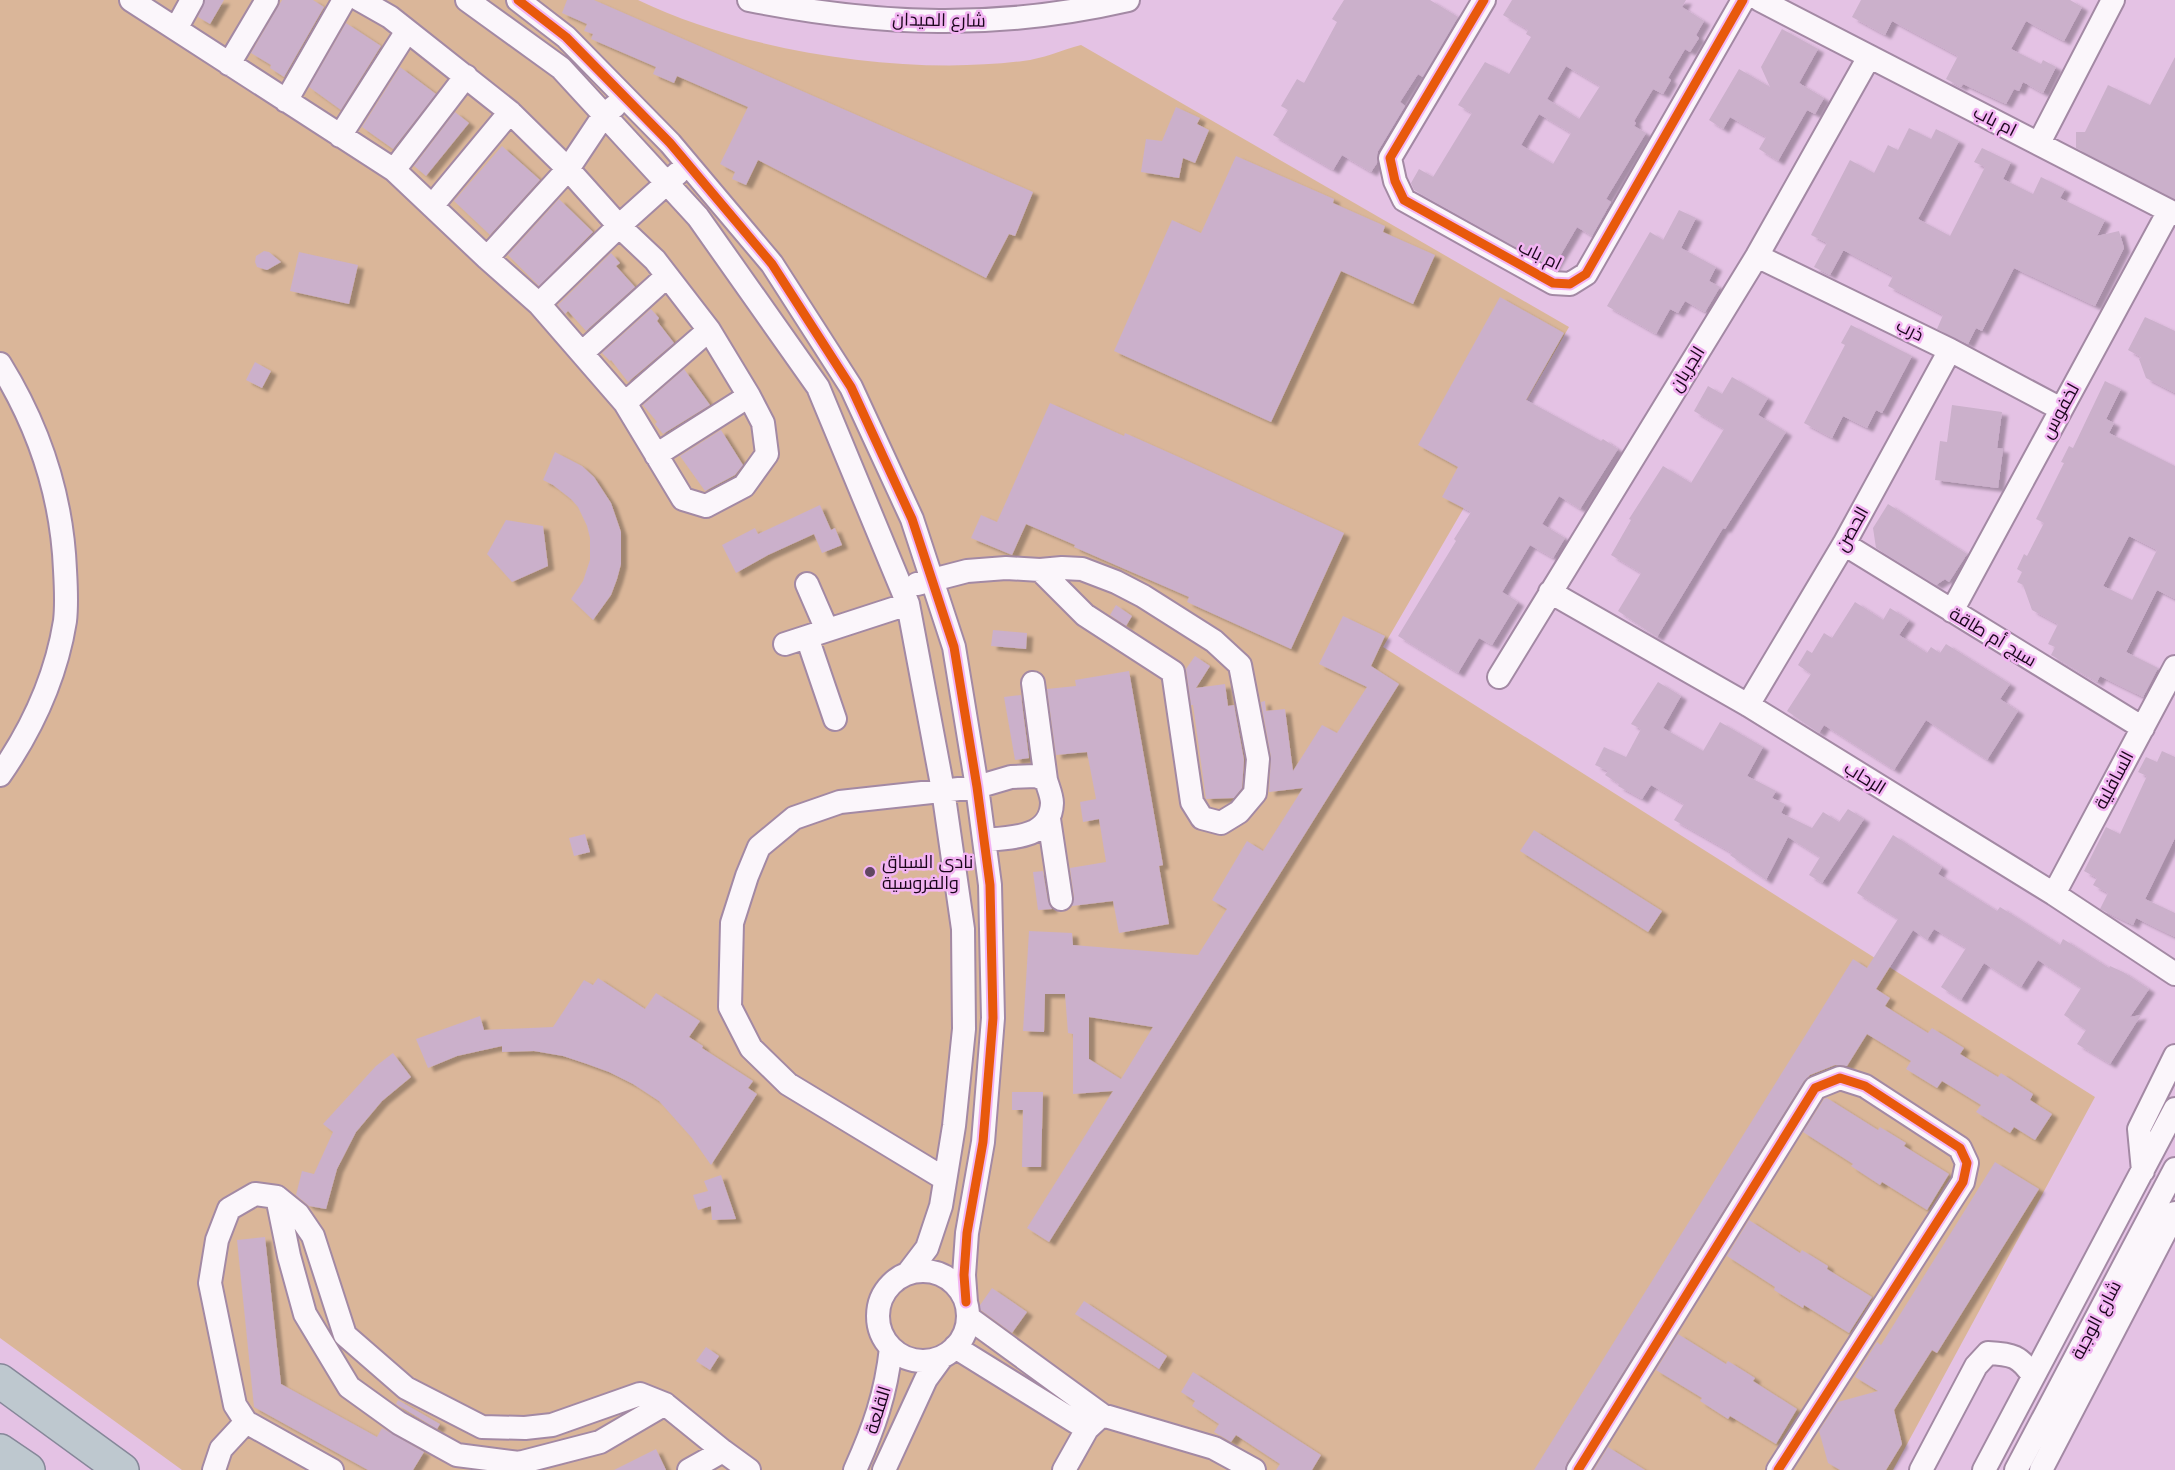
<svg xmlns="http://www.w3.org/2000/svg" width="2175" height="1470" viewBox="0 0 2175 1470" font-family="Helvetica,Cairo,sans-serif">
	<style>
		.garden { fill: #dab699 }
		.building { fill: #cbb0cb; fill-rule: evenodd; filter: url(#shadow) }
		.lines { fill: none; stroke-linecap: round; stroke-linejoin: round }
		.minor-casing { stroke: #a389a4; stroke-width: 26 }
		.highway-casing { stroke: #868799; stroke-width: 36 }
		.minor { stroke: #fbf6fb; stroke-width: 22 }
		.highway { stroke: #bec8cf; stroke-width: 33 }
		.cycleway-casing { stroke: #f2b4f2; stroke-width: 13 }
		.cycleway { stroke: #e8590c; stroke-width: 9 }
		.poi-dot { fill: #614761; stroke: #f2b4f2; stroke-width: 2 }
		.labels { text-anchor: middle; stroke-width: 5; stroke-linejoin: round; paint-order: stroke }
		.street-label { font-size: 18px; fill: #1a051b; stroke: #f2b4f2 }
		.poi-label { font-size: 18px; fill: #1a051b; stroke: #f2b4f2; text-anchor: start }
	</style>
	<defs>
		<filter id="shadow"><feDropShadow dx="6" dy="4" stdDeviation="1.5" flood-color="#0004"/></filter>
	</defs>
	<rect width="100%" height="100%" fill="#e4c2e4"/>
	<!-- garden -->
	<path class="garden" d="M 0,0 L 638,0 C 745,52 906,76 1023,61 C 1042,59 1062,50 1081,45 L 1569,327 L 1383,647 L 2095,1097 L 1893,1470 L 182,1470 L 0,1338 Z"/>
	<!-- building -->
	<path class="building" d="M 205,0 L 224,0 L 210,24 L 198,17 Z
		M 282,0 L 313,0 L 324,7 L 284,77 L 270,68 L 271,65 L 251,53 Z
		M 567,0 L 594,0 L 1033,192 L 1015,236 L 1009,234 L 986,278 L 758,160 L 746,185 L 732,179 L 735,172 L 720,164 L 748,107 L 677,76 L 674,83 L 653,74 L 656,67 L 591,39 L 593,34 L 584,31 L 587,24 L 562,13 Z
		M 1344,0 L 1430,0 L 1458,17 L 1423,77 L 1418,74 L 1400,102 L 1405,106 L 1378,151 L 1377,163 L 1371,172 L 1342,155 L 1333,170 L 1273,135 L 1288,110 L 1281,106 L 1297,79 L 1304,83 L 1337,22 L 1332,19 Z
		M 1512,0 L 1686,0 L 1682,7 L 1704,21 L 1696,35 L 1699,38 L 1690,52 L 1685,49 L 1668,78 L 1671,80 L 1663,94 L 1653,89 L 1634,121 L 1636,123 L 1634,126 L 1646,133 L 1606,199 L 1611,202 L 1592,236 L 1577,227 L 1553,268 L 1414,190 L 1411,183 L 1419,169 L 1433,177 L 1472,113 L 1458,105 L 1485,62 L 1509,74 L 1531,37 L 1526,34 L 1528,30 L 1503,15 ZM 1566,66 L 1600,86 L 1579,119 L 1547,99 ZM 1539,114 L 1571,133 L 1553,164 L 1521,145 Z
		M 1861,0 L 2070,0 L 2082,7 L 2064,41 L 2026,21 L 2011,49 L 2041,64 L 2043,60 L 2056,67 L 2043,93 L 2023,82 L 2019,91 L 2014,89 L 2006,104 L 1963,84 L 1961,87 L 1946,79 L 1958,56 L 1892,21 L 1885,35 L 1852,17 Z
		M 346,23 L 381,46 L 341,110 L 309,87 Z
		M 1782,29 L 1818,49 L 1799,83 L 1824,98 L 1815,114 L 1807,110 L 1778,161 L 1759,149 L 1766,137 L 1730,117 L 1723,129 L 1709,120 L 1739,69 L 1770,87 L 1761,67 Z
		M 2175,57 L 2175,199 L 2076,148 L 2076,132 L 2085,132 L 2108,85 L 2150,105 Z
		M 400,67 L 436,94 L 393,149 L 362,127 Z
		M 1176,107 L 1200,118 L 1197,124 L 1209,130 L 1195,163 L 1183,158 L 1179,178 L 1141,172 L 1146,139 L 1162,141 Z
		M 455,112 L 469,123 L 426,176 L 414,166 Z
		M 1909,128 L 1931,139 L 1936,129 L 1959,141 L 1918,219 L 1950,236 L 1985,167 L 1974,162 L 1982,148 L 2011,162 L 2003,179 L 2033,194 L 2041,177 L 2065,189 L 2060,198 L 2105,220 L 2097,236 L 2119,231 L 2124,248 L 2095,306 L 2014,268 L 1982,331 L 1976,328 L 1968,344 L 1937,329 L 1943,315 L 1888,286 L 1893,276 L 1845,251 L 1843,251 L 1830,275 L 1814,267 L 1827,243 L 1811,235 L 1850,160 L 1874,173 L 1888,145 L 1898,150 Z
		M 502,146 L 540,180 L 490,235 L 454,201 Z
		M 1236,156 L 1334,199 L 1333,203 L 1385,226 L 1383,232 L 1435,255 L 1413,304 L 1341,271 L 1271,422 L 1114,351 L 1172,220 L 1201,233 Z
		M 559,199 L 593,232 L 539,286 L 508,255 Z
		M 1679,210 L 1696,218 L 1681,248 L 1716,267 L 1709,281 L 1720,287 L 1705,312 L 1685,301 L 1678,313 L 1670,309 L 1656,334 L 1607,306 L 1650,232 L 1663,240 Z
		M 264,251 L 269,252 L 281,262 L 267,270 L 257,267 L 255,262 L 256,256 Z
		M 299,252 L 358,265 L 349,304 L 290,291 Z
		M 611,253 L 620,263 L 616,266 L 635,287 L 586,331 L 568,311 L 565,314 L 558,305 Z
		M 1500,297 L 1564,333 L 1526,400 L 1601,441 L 1603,439 L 1618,449 L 1580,509 L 1559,496 L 1542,524 L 1565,538 L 1553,558 L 1530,545 L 1502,592 L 1518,602 L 1492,645 L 1479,638 L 1458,673 L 1398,636 L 1456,541 L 1454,539 L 1471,512 L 1442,497 L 1458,467 L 1418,445 Z
		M 651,309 L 659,318 L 657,321 L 674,343 L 628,382 L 611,360 L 610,361 L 602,353 Z
		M 2145,317 L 2175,331 L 2175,393 L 2146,378 L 2139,359 L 2141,357 L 2128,350 Z
		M 1851,325 L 1912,356 L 1882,413 L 1876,410 L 1867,428 L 1843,416 L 1832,438 L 1804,423 L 1845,345 L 1841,343 Z
		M 255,362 L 271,371 L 262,388 L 246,380 Z
		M 684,369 L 710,405 L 663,434 L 655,424 L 657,422 L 643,405 Z
		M 1732,377 L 1768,398 L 1758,415 L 1786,432 L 1725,529 L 1723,528 L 1657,637 L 1618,611 L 1641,573 L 1611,555 L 1631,520 L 1629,519 L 1663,466 L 1691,483 L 1724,429 L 1694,411 L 1708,386 L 1722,394 Z
		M 2105,381 L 2121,389 L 2106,419 L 2114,423 L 2109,433 L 2175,466 L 2175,599 L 2157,590 L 2126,652 L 2158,668 L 2143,697 L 2100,676 L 2097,682 L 2051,655 L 2055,647 L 2048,644 L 2058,624 L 2032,610 L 2023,585 L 2017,582 L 2022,572 L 2017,569 L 2024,554 L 2027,556 L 2044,523 L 2036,519 L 2064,463 L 2061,462 L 2069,446 L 2073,448 ZM 2129,536 L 2157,550 L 2132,600 L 2103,586 Z
		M 1050,403 L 1124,436 L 1125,433 L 1181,458 L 1344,533 L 1291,649 L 1187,602 L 1189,597 L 1074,547 L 1075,545 L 1026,524 L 1012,555 L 971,538 L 981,515 L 997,522 Z
		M 1952,405 L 2002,412 L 1997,448 L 2003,449 L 1998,488 L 1935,480 L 1940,441 L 1947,442 Z
		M 721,430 L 743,465 L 735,475 L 705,491 L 680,456 Z
		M 555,452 L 582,466 L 594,477 L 611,503 L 621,532 L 621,564 L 617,579 L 611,595 L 593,620 L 571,599 L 583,581 L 590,560 L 590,538 L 587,526 L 578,507 L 571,499 L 553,485 L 543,480 Z
		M 1888,504 L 1967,554 L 1949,582 L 1945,579 L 1936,585 L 1876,548 L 1873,528 Z
		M 820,505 L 831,530 L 835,528 L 842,545 L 822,553 L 814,534 L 768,555 L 736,573 L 722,545 L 755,528 L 758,534 Z
		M 506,520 L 543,526 L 548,566 L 512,582 L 487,554 Z
		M 1855,602 L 1883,620 L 1890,608 L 1909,620 L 1899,635 L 1927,653 L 1931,647 L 1940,653 L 1946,644 L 2010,684 L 2000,699 L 2018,711 L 1987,760 L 1926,720 L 1894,770 L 1824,725 L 1819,733 L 1787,711 L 1811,674 L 1798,665 L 1807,650 L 1812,653 L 1824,633 L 1832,638 Z
		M 1116,605 L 1132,616 L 1126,626 L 1110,615 Z
		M 1343,616 L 1385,636 L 1371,666 L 1399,684 L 1049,1242 L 1027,1228 L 1113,1091 L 1073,1094 L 1073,1034 L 1068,1033 L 1065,994 L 1045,994 L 1044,1032 L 1023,1031 L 1029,931 L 1072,933 L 1073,945 L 1198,955 L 1227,909 L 1212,900 L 1247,841 L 1263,851 L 1303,788 L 1269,792 L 1271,757 L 1261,702 L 1265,701 L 1266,711 L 1285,709 L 1293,771 L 1322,725 L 1337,733 L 1367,687 L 1319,664 ZM 1089,1017 L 1153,1027 L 1121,1079 L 1089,1059 Z
		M 993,630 L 1027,633 L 1026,649 L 991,646 Z
		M 1195,656 L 1210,666 L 1196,688 L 1225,684 L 1228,706 L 1234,705 L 1244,760 L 1242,788 L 1234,798 L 1206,799 L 1193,705 L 1191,705 L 1186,669 Z
		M 1129,671 L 1163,865 L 1159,866 L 1169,924 L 1119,933 L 1113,901 L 1072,906 L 1074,897 L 1070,868 L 1106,862 L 1099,819 L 1083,822 L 1080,802 L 1096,799 L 1087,752 L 1056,755 L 1047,689 L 1076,686 L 1075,680 Z
		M 1658,682 L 1681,696 L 1663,728 L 1703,751 L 1720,722 L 1763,747 L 1747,776 L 1776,791 L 1772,798 L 1785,804 L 1781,813 L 1812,828 L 1823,812 L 1839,822 L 1848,809 L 1864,819 L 1822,883 L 1809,875 L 1820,857 L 1788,837 L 1766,880 L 1730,855 L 1732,853 L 1674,820 L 1684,804 L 1651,785 L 1642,799 L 1618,786 L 1619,784 L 1605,775 L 1608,771 L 1595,765 L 1604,747 L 1626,757 L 1641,729 L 1631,724 Z
		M 1021,695 L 1029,758 L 1015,760 L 1004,697 Z
		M 2162,751 L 2175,757 L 2175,838 L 2145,899 L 2175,913 L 2175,937 L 2136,918 L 2133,925 L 2100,909 L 2108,893 L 2093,885 L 2097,878 L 2084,871 L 2106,827 L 2120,834 L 2147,776 L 2138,772 L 2146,757 L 2157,762 Z
		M 1534,830 L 1662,911 L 1648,932 L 1520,851 Z
		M 585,834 L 590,852 L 574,856 L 569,838 Z
		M 1893,835 L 1942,867 L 1938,874 L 1997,911 L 2000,907 L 2060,945 L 2063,939 L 2109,968 L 2110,966 L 2123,972 L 2149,989 L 2130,1017 L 2141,1015 L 2110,1064 L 2077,1044 L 2086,1030 L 2064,1015 L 2081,988 L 2075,984 L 2038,960 L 2021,987 L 1984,963 L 1961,1000 L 1941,987 L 1966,948 L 1934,929 L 1927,940 L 1913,930 L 1876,989 L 1890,998 L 1885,1006 L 1928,1033 L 1932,1028 L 1964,1048 L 1960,1054 L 1998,1077 L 2001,1073 L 2033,1094 L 2030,1100 L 2052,1114 L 2035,1140 L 2014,1127 L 2010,1133 L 1976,1112 L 1981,1105 L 1942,1081 L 1937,1088 L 1906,1069 L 1911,1061 L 1867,1034 L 1847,1066 L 1835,1065 L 1810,1075 L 1804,1081 L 1567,1463 L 1565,1470 L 1534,1470 L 1853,959 L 1867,968 L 1898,919 L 1857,893 Z
		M 1043,871 L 1048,901 L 1052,909 L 1038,910 L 1033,872 Z
		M 598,978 L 645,1009 L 656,993 L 700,1021 L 689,1037 L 703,1046 L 702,1048 L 753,1081 L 748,1088 L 757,1094 L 711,1165 L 692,1138 L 659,1101 L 633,1084 L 609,1072 L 587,1064 L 563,1056 L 534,1051 L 502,1052 L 502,1046 L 457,1056 L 428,1068 L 416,1039 L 480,1016 L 484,1030 L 553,1027 L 584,980 L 593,985 Z
		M 393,1053 L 411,1077 L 382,1101 L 356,1132 L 337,1169 L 326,1209 L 309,1206 L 296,1195 L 302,1171 L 314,1174 L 333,1132 L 323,1124 L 376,1066 Z
		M 1012,1092 L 1043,1092 L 1041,1167 L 1022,1167 L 1023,1110 L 1012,1110 Z
		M 1827,1098 L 1878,1130 L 1880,1127 L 1906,1143 L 1904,1146 L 1949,1174 L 1927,1210 L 1882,1182 L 1880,1185 L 1851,1166 L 1853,1164 L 1803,1132 L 1824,1099 Z
		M 1995,1162 L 2039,1189 L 1937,1353 L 1932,1350 L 1894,1410 L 1902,1444 L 1886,1470 L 1840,1470 L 1828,1463 L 1819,1431 L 1838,1402 L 1878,1391 L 1855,1377 L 1877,1342 L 1881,1345 Z
		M 721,1175 L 736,1219 L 712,1220 L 711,1206 L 698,1210 L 693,1195 L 708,1191 L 704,1181 Z
		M 1749,1220 L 1800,1253 L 1802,1250 L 1828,1266 L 1827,1269 L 1872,1297 L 1849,1333 L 1804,1305 L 1803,1308 L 1774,1290 L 1775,1287 L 1727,1256 Z
		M 265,1237 L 281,1384 L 377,1437 L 382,1428 L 424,1452 L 413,1470 L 368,1470 L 254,1407 L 237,1240 Z
		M 992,1288 L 1027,1312 L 1012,1333 L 978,1308 Z
		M 1084,1301 L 1167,1356 L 1159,1369 L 1075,1314 Z
		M 1678,1334 L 1726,1364 L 1728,1361 L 1755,1378 L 1753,1381 L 1797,1409 L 1776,1444 L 1730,1416 L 1728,1419 L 1700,1401 L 1702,1398 L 1656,1370 Z
		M 706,1347 L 719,1356 L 710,1370 L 696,1361 Z
		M 1193,1372 L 1321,1455 L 1312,1470 L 1276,1470 L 1280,1464 L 1236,1435 L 1231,1442 L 1214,1432 L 1219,1424 L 1192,1406 L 1195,1401 L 1181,1392 Z
		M 398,1400 L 440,1424 L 437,1429 L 396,1404 Z
		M 1608,1447 L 1645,1470 L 1594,1470 Z
		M 656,1449 L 666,1470 L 614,1470 Z"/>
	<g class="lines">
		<!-- minor casing -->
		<g class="minor-casing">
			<path id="minor" d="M 131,0 L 394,170 L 487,258 L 539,304 L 625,403 L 683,499 L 706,506 L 744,486 L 767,454 L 763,423 L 749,396 L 709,330 L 655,260 L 619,226 L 568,169 L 510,112 L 390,17 L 360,0
				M 467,0 L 561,68 L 698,217 L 818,387 L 908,604 L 943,790 L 963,929 L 964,1029 L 954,1126 L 941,1206 L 927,1248 L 908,1273
				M 518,0 L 566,37 L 670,143 L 772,264 L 851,387 L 912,519 L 954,647 L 977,787 L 990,885 L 993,1018 L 983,1142 L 967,1233 L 964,1275 L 966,1302
				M 749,0 C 881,26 997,30 1128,0
				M 1484,0 L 1390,158 L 1395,181 L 1404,200 L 1553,283 L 1570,284 L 1586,274 L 1743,0
				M 1760,0 L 2175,214
				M 176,29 L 192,0
				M 229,64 L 267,0
				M 286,101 L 344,0
				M 340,136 L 407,31
				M 2039,143 L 2113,0
				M 394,170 L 466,76
				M 432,206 L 510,112
				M 1757,256 L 1950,350 L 2061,409
				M 487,258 L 568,169 L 604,115 L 615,106
				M 539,304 L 619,226 L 678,173
				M 582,353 L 667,276
				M 0,364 C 39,427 62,496 65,570 C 66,587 67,604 65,621 C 56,677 32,729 0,775
				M 625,403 L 709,330
				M 656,455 L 749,396
				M 1844,544 L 2143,728
				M 807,584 L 827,630
				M 917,584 L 967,571 L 1006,568 L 1040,570 L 1062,568 L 1082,569 L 1116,582 L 1143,596 L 1214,641 L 1240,665 L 1258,759 L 1255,793 L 1239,812 L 1221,823 L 1202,818 L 1192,802 L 1173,672 L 1085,615 L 1040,570
				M 1550,592 L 1748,705 L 2054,894 L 2175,974
				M 1952,611 L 2169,211
				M 807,637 L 835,719
				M 785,644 L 908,604
				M 1499,677 L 1757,256 L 1869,57
				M 1033,683 L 1046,780
				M 1748,705 L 1844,544 L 1950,350
				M 1049,819 L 1061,899
				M 2054,894 L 2175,667
				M 2143,1171 L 2139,1129 L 2175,1056
				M 945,1179 L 788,1084 L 751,1048 L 730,1007 L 732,923 L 747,876 L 759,847 L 794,818 L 840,802 L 977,787 L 1011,777 L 1036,776 L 1046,780 C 1048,787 1052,796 1052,803 C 1051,838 1011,838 984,840
				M 277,1197 L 289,1256 L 305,1314 L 349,1387 L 399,1423 L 457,1455 L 519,1463 L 600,1442 L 665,1404
				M878 1316a45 45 0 1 1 90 0a45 45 0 1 1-90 0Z
				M 969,1318 L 1102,1415
				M 955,1347 L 1087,1429
				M 214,1470 L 221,1449 L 246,1422
				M 332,1470 L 246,1422 L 235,1405 L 210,1283 L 217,1240 L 229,1209 L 255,1194 L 277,1197 L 298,1214 L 313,1236 L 345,1335 L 406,1388 L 482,1427 L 525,1428 L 552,1425 L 640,1394 L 665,1404 L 723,1451 L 749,1470
				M 689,1470 L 723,1451
				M 855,1470 C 874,1428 886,1394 891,1348
				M 884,1470 L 926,1379 L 942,1357
				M 1064,1470 L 1087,1429 L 1102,1415 L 1214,1448 L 1254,1470
				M 1578,1470 L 1815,1088 L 1840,1078 L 1865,1086 L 1960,1148 L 1967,1163 L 1963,1182 L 1778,1470
				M 1921,1470 L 1976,1366 L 1988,1353 C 2012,1354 2020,1356 2033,1376
				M 1984,1470 L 2175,1109
				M 2016,1470 L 2175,1169
				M 2041,1470 L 2175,1213"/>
		</g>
		<!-- highway casing -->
		<g class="highway-casing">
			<path id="highway" d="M 0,1381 L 122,1470
				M 0,1451 L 28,1470"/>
		</g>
		<!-- minor -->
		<use href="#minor" class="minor"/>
		<!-- highway -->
		<use href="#highway" class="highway"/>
		<!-- cycleway casing -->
		<g class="cycleway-casing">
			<path id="cycleway" d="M 518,0 L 566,37 L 670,143 L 772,264 L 851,387 L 912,519 L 954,647 L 977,787 L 990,885 L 993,1018 L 983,1142 L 967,1233 L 964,1275 L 966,1302
				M 1484,0 L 1390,158 L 1395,181 L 1404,200 L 1553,283 L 1570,284 L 1586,274 L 1743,0
				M 1578,1470 L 1815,1088 L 1840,1078 L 1865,1086 L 1960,1148 L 1967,1163 L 1963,1182 L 1778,1470"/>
		</g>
		<!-- cycleway -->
		<use href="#cycleway" class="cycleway"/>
	</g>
	<!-- markers -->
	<circle class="poi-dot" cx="870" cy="872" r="6"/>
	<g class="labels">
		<!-- street labels -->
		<g class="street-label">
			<text transform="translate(939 20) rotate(1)" y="6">شارع الميدان</text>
			<text transform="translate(1995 121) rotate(27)" y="6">ام باب</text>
			<text transform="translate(1540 255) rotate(26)" y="6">ام باب</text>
			<text transform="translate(1910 330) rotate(26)" y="6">ذرب</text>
			<text transform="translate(1687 369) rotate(-58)" y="6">الجريان</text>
			<text transform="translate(2060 411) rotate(-61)" y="6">لخفوس</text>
			<text transform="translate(1852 529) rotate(-61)" y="6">الحصن</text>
			<text transform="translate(1993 637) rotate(31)" y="6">سيج أم طاقة</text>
			<text transform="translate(1865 778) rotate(32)" y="6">الرحاب</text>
			<text transform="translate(2114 780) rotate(-62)" y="6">السافلية</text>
			<text transform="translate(2096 1320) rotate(-62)" y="6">شارع الوجبة</text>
			<text transform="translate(878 1410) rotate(-73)" y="6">القلعة</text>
		</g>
		<!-- poi labels -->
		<g class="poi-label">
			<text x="882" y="868">نادي السباق<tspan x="882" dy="21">والفروسية</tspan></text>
		</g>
	</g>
</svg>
